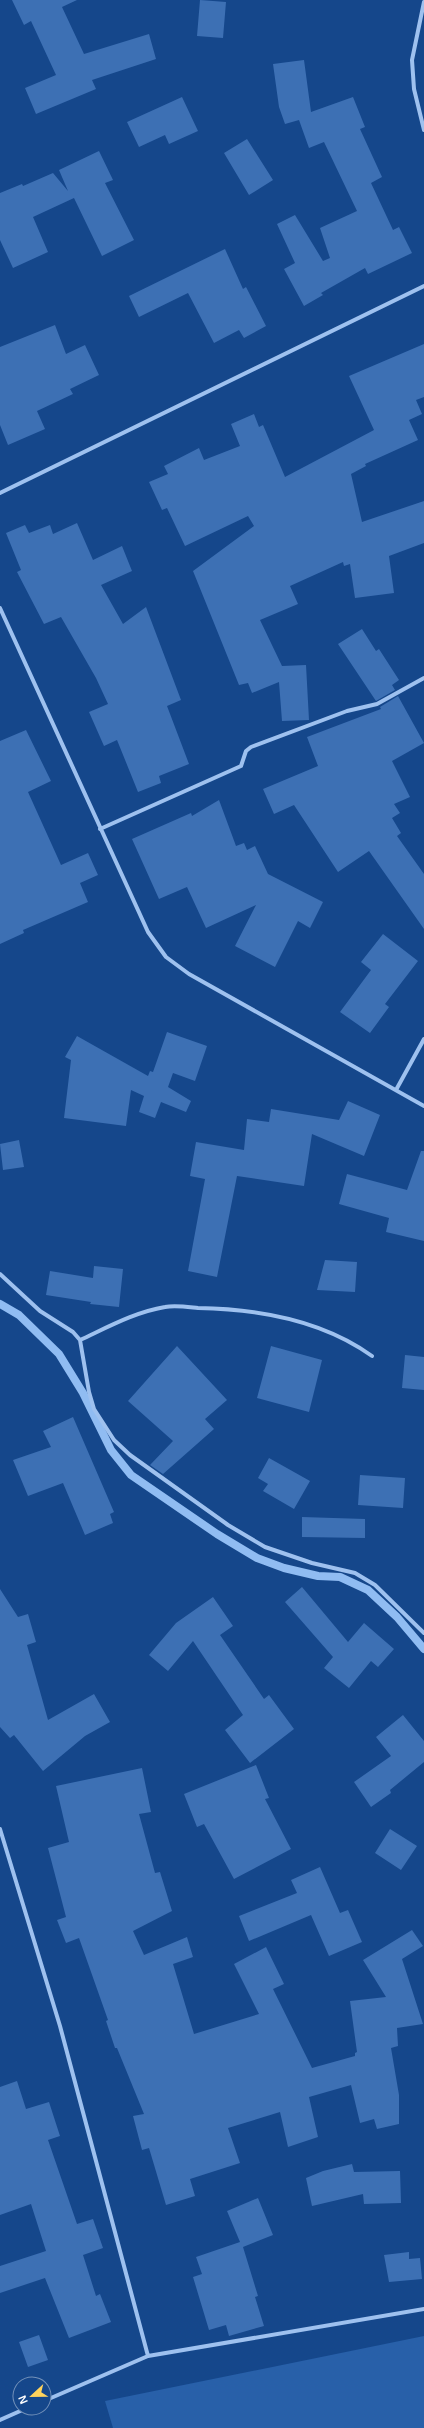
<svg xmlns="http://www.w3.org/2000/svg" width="424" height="2428" viewBox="0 0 424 2428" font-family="Arial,sans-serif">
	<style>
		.green { fill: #2860a9 }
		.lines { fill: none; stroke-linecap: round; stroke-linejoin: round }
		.stream { stroke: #90bcf2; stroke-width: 8 }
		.building { fill: #3d70b4 }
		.street { stroke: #9ec1ef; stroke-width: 4 }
	</style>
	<rect width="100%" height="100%" fill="#15478b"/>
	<!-- green -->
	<path class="green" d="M 424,2336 L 424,2428 L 113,2428 L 105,2401 Z"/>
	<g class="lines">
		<!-- stream -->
		<path class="stream" d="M 0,1304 L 19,1315 L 59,1354 L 83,1393 L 111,1450 L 131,1475 L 217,1534 L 257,1558 L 284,1568 L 318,1576 L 340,1577 L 368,1590 L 397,1617 L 424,1649"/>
	</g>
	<!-- building -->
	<path class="building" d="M 12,0 L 77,0 L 62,7 L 84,54 L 149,34 L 156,59 L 92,80 L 96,89 L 36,114 L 25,88 L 56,75 L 31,21 L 24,25 Z
		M 200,0 L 226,2 L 223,38 L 197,36 Z
		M 304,60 L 311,112 L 353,97 L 365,127 L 360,129 L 382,177 L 371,183 L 393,230 L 399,227 L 412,253 L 368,274 L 365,268 L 321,293 L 323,295 L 304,306 L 284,269 L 295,263 L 277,224 L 295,215 L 323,261 L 330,258 L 320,228 L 357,211 L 324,142 L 309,148 L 299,120 L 285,124 L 279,107 L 273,64 Z
		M 182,97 L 198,131 L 169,144 L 165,135 L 139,147 L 127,122 Z
		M 247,139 L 273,180 L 249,195 L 224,153 Z
		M 99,151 L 113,180 L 105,183 L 134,240 L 102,256 L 74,198 L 33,217 L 48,252 L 13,268 L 0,240 L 0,193 L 22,184 L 23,186 L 53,173 L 68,191 L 59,170 Z
		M 225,249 L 243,289 L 246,287 L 266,326 L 244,338 L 239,330 L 214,343 L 188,293 L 139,317 L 129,296 Z
		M 55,325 L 66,354 L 85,345 L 99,375 L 70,389 L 73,394 L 37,411 L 45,429 L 8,445 L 0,425 L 0,347 Z
		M 424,344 L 424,397 L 416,400 L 422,414 L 409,420 L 418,440 L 365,464 L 366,466 L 351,474 L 362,522 L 424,501 L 424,543 L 389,556 L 394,593 L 355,598 L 350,564 L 344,566 L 343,562 L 290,586 L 298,604 L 260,620 L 282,666 L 306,665 L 309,720 L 282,721 L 279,682 L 252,693 L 248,683 L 239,685 L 193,571 L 254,526 L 248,516 L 185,546 L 167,508 L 162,510 L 149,482 L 168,474 L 164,466 L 199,448 L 204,460 L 240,446 L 231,424 L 254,414 L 259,427 L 263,425 L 285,477 L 374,430 L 349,376 Z
		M 77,523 L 93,560 L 122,546 L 132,571 L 101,585 L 123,624 L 146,607 L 181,700 L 167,706 L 189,764 L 159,776 L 161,783 L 138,792 L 117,740 L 104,746 L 89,712 L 108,704 L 96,678 L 61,617 L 44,624 L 17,572 L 21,570 L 6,533 L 25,525 L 29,533 L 50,525 L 53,534 Z
		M 362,629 L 376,651 L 379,649 L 399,680 L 392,685 L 395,690 L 376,701 L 338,644 Z
		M 398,696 L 424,743 L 392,761 L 410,797 L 394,804 L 400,813 L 392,818 L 401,833 L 397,836 L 424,874 L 424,929 L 369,851 L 338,872 L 294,805 L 274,814 L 263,789 L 318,766 L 307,737 L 381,709 L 380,707 Z
		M 26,730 L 51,781 L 28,792 L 61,865 L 88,853 L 98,875 L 80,883 L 88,902 L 23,930 L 24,933 L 0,944 L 0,741 Z
		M 219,800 L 236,846 L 244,843 L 247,850 L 255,846 L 268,874 L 323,902 L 310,928 L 298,921 L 275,967 L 235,946 L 256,905 L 206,928 L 187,887 L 159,899 L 132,839 L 191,813 L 192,816 Z
		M 383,934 L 418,961 L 385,1004 L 389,1007 L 370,1033 L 340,1012 L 371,970 L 361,962 Z
		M 167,1032 L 207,1046 L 195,1081 L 173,1073 L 168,1087 L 191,1101 L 186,1112 L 161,1102 L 155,1118 L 139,1112 L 144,1096 L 131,1090 L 126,1126 L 64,1118 L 71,1060 L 65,1057 L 77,1036 L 148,1076 L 150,1071 L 153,1072 Z
		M 348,1101 L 380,1115 L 364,1156 L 312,1134 L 304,1186 L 237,1176 L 217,1277 L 188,1271 L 205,1179 L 190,1176 L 196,1142 L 244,1150 L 247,1119 L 269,1122 L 271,1109 L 339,1120 Z
		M 19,1140 L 24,1167 L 3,1170 L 0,1144 Z
		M 421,1151 L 424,1151 L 424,1241 L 386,1232 L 389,1218 L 339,1204 L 347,1174 L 407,1190 Z
		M 325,1260 L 357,1262 L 355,1292 L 317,1290 Z
		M 94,1266 L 123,1269 L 119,1307 L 90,1304 L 91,1302 L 46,1295 L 50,1271 L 93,1278 Z
		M 177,1346 L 227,1400 L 205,1419 L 214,1429 L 163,1474 L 150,1465 L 173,1441 L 128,1401 Z
		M 271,1346 L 322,1360 L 309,1412 L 257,1398 Z
		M 405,1355 L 424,1357 L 424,1390 L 402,1388 Z
		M 73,1417 L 114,1512 L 110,1514 L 113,1523 L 85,1535 L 63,1483 L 28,1496 L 13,1460 L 51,1447 L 43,1431 Z
		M 269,1458 L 310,1481 L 294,1509 L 263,1491 L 268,1484 L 258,1478 Z
		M 360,1475 L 405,1478 L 403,1508 L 358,1505 Z
		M 302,1517 L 365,1519 L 365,1538 L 302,1537 Z
		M 302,1587 L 348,1642 L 364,1623 L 394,1649 L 378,1667 L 371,1661 L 349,1688 L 324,1668 L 333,1657 L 285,1602 Z
		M 0,1589 L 18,1617 L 28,1614 L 36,1642 L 27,1645 L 48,1720 L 94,1694 L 110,1722 L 85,1736 L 43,1771 L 14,1735 L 10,1738 L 0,1727 Z
		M 213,1597 L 233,1626 L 220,1635 L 264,1699 L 269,1695 L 294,1729 L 250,1763 L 225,1730 L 243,1715 L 193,1641 L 168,1671 L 149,1655 L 176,1623 Z
		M 403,1715 L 424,1741 L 424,1762 L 390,1790 L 391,1793 L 371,1807 L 354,1782 L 391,1756 L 376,1737 Z
		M 256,1765 L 269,1798 L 265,1799 L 291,1849 L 234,1879 L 204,1824 L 197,1827 L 184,1794 Z
		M 142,1768 L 151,1812 L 139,1814 L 155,1873 L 160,1872 L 172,1911 L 133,1931 L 144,1955 L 187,1937 L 193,1957 L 173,1964 L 194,2034 L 259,2014 L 234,1964 L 266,1947 L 284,1984 L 273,1989 L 312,2068 L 355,2056 L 355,2053 L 357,2052 L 350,2001 L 386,1997 L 363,1960 L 412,1930 L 423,1946 L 402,1959 L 423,2024 L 397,2028 L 398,2046 L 391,2048 L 399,2095 L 399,2124 L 377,2129 L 374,2119 L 360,2123 L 351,2085 L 309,2097 L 318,2137 L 288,2147 L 280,2112 L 228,2128 L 240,2163 L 190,2179 L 195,2196 L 166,2205 L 149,2148 L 142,2150 L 133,2116 L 144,2114 L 117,2048 L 115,2048 L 106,2021 L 108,2020 L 79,1938 L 66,1943 L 57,1920 L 66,1917 L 48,1848 L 69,1842 L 56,1786 Z
		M 390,1829 L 417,1846 L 401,1870 L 375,1853 Z
		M 320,1867 L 340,1913 L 348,1910 L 362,1942 L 329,1956 L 311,1915 L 249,1941 L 239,1916 L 297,1893 L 291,1880 Z
		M 17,2081 L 26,2109 L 49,2102 L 60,2136 L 48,2140 L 77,2224 L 93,2219 L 103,2248 L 83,2255 L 96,2296 L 100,2294 L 111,2322 L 69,2338 L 45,2278 L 0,2293 L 0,2266 L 46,2251 L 31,2204 L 0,2215 L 0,2087 Z
		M 352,2164 L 354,2172 L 400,2171 L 401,2203 L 364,2204 L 363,2194 L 312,2206 L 306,2178 L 323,2171 Z
		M 258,2198 L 273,2235 L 243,2247 L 258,2296 L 255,2297 L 264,2326 L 229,2336 L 226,2325 L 209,2330 L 193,2277 L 202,2274 L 196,2257 L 240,2242 L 227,2211 Z
		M 409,2252 L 409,2259 L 420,2258 L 422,2279 L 389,2282 L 384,2255 Z
		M 39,2335 L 48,2360 L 28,2367 L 19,2342 Z"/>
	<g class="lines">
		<!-- street -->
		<path class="street" d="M 424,2 L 412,60 L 414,89 L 424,130
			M 0,493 L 424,286
			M 0,608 L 148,932 L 166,957 L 189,974 L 424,1106
			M 100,829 L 241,766 L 246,751 L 251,747 L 347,711 L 377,704 L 424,678
			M 396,1090 L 424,1039
			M 0,1274 L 40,1311 L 73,1332 L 80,1340 L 89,1392 L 94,1409 L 114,1440 L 130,1455 L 228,1525 L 265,1547 L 312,1563 L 355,1573 L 375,1585 L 424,1633
			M 80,1340 C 108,1327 135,1312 165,1307 C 175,1305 188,1307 198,1308 C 259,1309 322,1320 372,1356
			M 0,1829 L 60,2026 L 148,2356
			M 44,2401 L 148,2356 L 424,2309
			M 0,2420 L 27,2408"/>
	</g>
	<!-- north arrow -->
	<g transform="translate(32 2396) rotate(248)"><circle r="19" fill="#15478b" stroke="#7391b9"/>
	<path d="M0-3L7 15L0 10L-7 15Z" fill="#ffd35c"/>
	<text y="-6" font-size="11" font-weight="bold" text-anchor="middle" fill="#ffffff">N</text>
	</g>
</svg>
